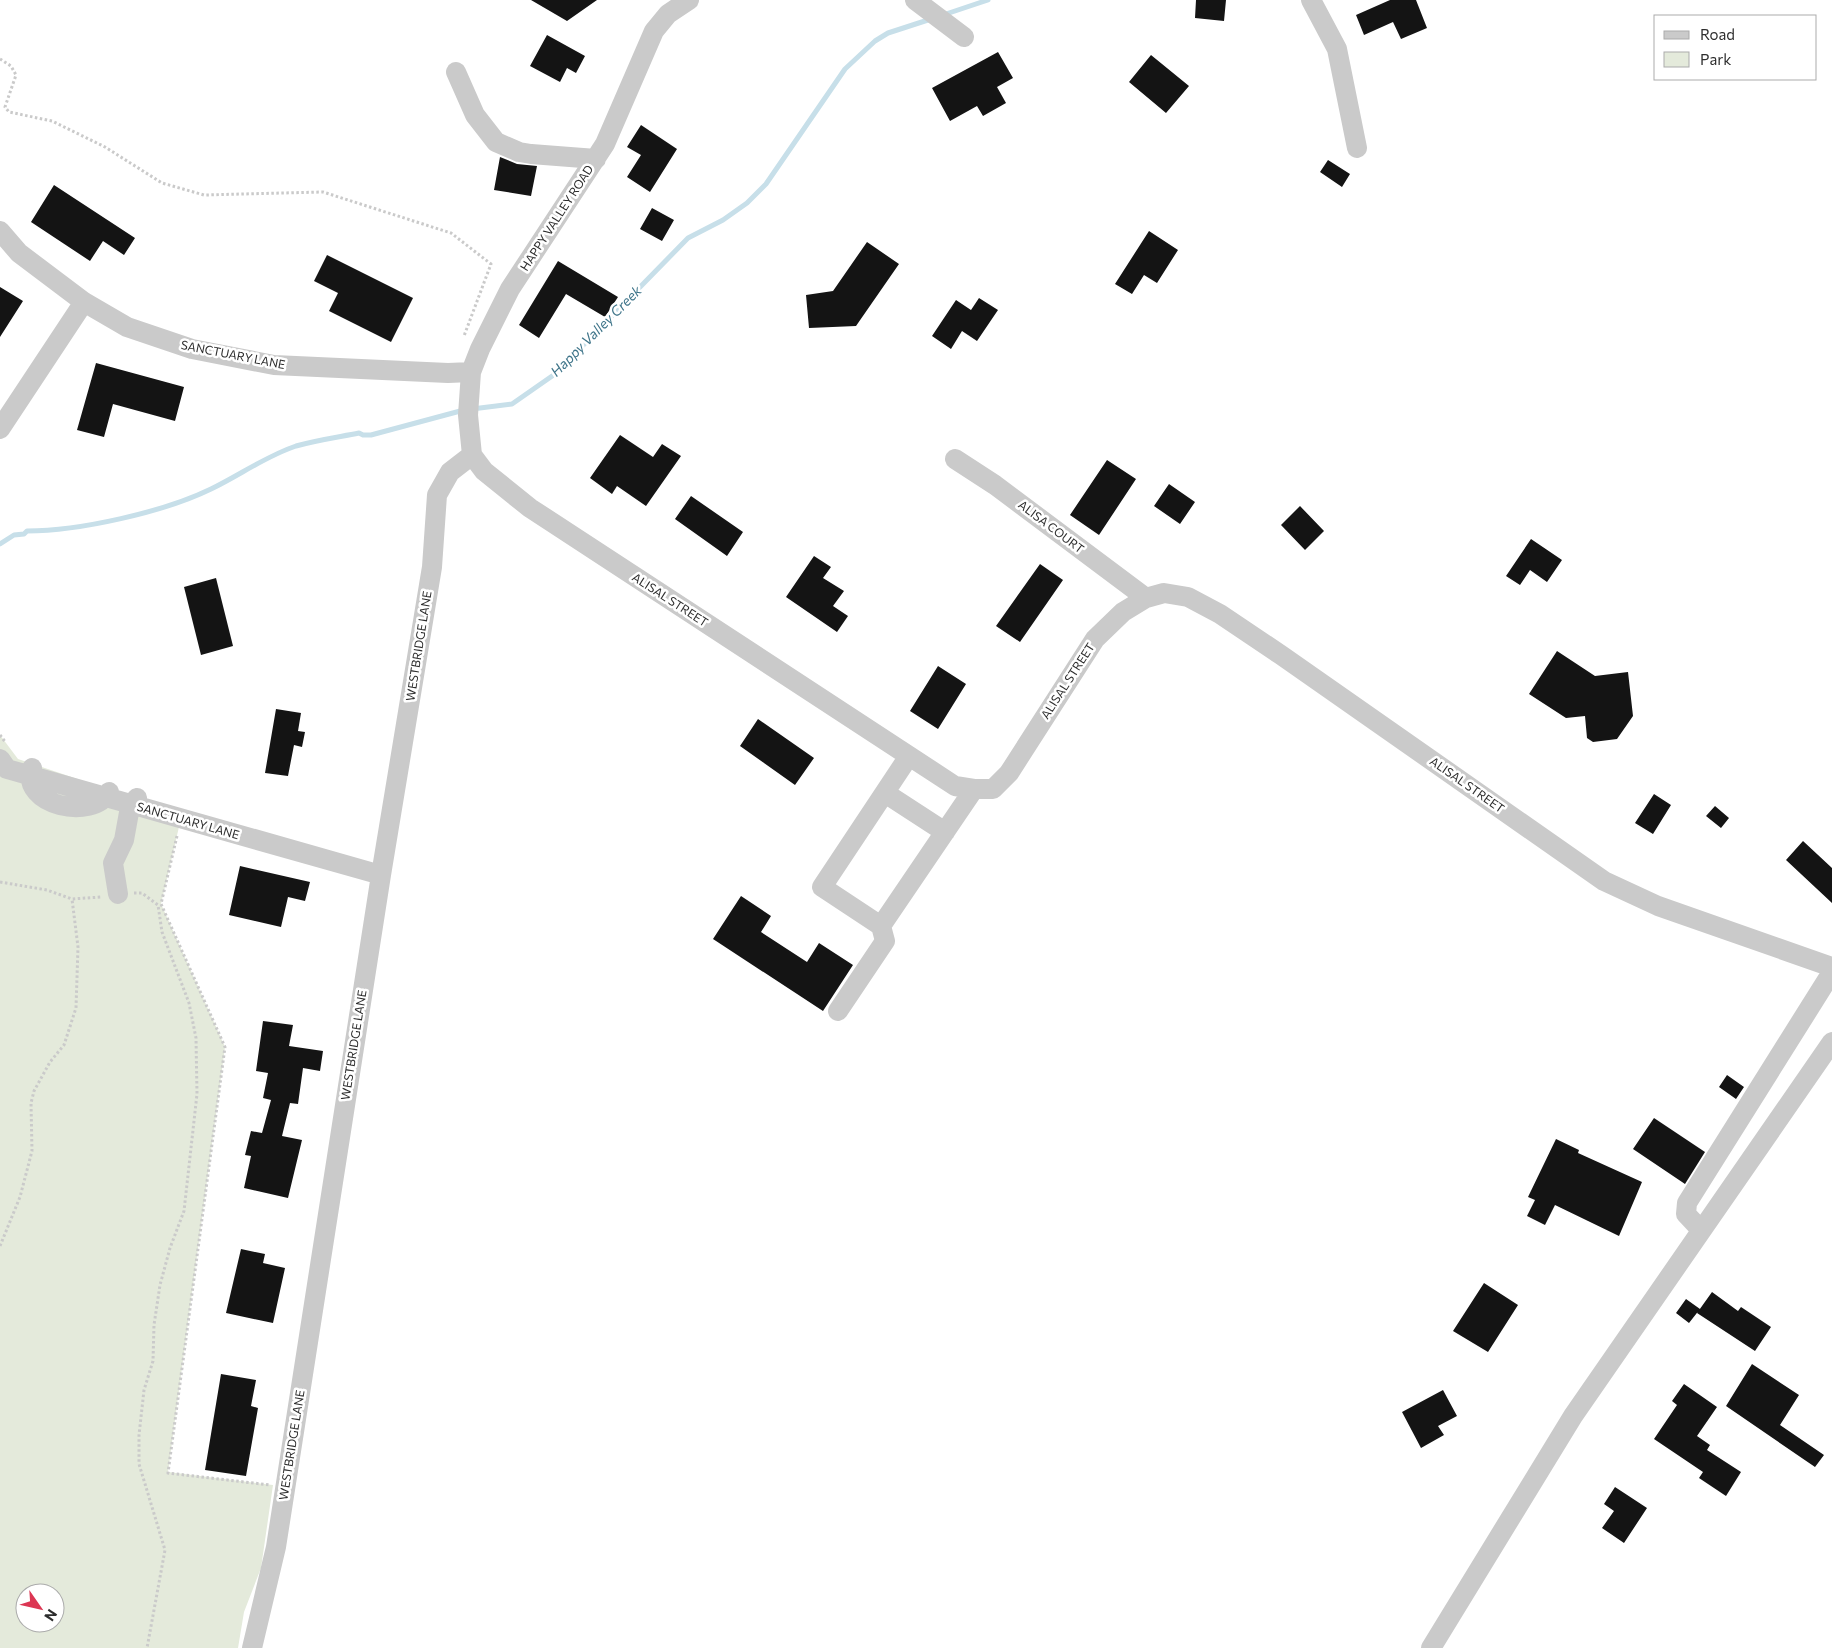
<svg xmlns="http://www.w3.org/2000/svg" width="1832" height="1648" viewBox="0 0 1832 1648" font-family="Commissioner,sans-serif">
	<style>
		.green { fill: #e4eadb; fill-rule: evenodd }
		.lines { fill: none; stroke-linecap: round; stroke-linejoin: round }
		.stream { stroke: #c7dfe9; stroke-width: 5 }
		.building { fill: #141414 }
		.path { stroke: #cacaca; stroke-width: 3; stroke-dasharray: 2.5 2.5; stroke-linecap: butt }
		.minor { stroke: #cacaca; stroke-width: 20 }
		.labels { text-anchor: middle; stroke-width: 5; stroke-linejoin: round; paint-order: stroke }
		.street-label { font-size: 12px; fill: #2d2d2d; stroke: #fff }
		.water-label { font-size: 14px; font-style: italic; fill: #3f758a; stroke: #fff }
	</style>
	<rect width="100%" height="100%" fill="#fff"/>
	<!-- green -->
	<path class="green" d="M 0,735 L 18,759 L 182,814 L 161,904 L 225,1047 L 168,1472 L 273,1485 L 261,1568 L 244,1612 L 238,1648 L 0,1648 ZM 25,1593 L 55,1593 L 55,1623 L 25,1623 Z"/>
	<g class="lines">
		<!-- stream -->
		<path class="stream" d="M 943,15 L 988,0
			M 472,409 L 512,404 L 555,374 L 688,238 L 723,220 L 747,203 L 766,184 L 845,69 L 875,41 L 888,33 L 931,19
			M 0,544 L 14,535 L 24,534 L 27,531 C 79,531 164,512 211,489 C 240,475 266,456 296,446 C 317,440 339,437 359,433 L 363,435 L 371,435 L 464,410"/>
	</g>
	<!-- building -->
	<path class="building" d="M 531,0 L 597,0 L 567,21 Z
		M 1196,0 L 1226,0 L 1224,21 L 1195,18 Z
		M 1390,0 L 1416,0 L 1427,28 L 1401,39 L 1393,22 L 1364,35 L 1356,15 Z
		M 547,35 L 585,56 L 576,73 L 567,68 L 560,82 L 530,66 Z
		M 998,52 L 1013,78 L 997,87 L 1006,103 L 983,116 L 977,106 L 950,121 L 932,88 Z
		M 1151,55 L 1189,86 L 1166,113 L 1129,82 Z
		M 641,125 L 677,149 L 650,192 L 627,177 L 641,155 L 627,147 Z
		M 500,157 L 517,164 L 537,166 L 531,196 L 494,190 Z
		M 1328,160 L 1350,174 L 1342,187 L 1320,172 Z
		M 54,185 L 135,238 L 124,255 L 103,241 L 90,261 L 31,222 Z
		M 652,208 L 674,220 L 662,241 L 640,229 Z
		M 1149,231 L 1178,250 L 1157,283 L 1144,275 L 1132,294 L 1115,284 Z
		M 867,242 L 899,264 L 856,326 L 809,328 L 806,295 L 833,291 Z
		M 327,255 L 413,298 L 391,342 L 329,311 L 338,293 L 314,281 Z
		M 558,261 L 618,297 L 605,317 L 566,294 L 539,338 L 519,325 Z
		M 0,287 L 23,301 L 0,337 Z
		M 979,298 L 998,310 L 977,341 L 962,331 L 951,349 L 932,336 L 956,300 L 971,310 Z
		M 96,363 L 184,387 L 175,421 L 113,404 L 104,437 L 77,430 Z
		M 620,435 L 653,457 L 662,444 L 681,456 L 646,506 L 617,486 L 612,494 L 590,478 Z
		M 1107,460 L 1136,479 L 1099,535 L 1070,515 Z
		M 1169,484 L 1195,502 L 1180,524 L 1154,506 Z
		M 691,496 L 743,532 L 727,556 L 675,519 Z
		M 1300,506 L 1324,531 L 1305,550 L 1281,525 Z
		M 1531,539 L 1562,560 L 1547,582 L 1530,570 L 1520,585 L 1506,576 Z
		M 814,556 L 831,567 L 823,578 L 844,591 L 833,606 L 848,616 L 837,632 L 786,597 Z
		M 1040,564 L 1063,580 L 1020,642 L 996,626 Z
		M 216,578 L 233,646 L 201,655 L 184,587 Z
		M 1557,651 L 1595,676 L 1628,672 L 1633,716 L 1617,739 L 1593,742 L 1587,738 L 1585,716 L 1566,718 L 1529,694 Z
		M 938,666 L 966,684 L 938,729 L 910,711 Z
		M 276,709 L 301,713 L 298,731 L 305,732 L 302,747 L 294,745 L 288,776 L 265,773 Z
		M 758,719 L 814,758 L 795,785 L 740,746 Z
		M 1654,794 L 1671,805 L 1653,834 L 1635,823 Z
		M 1715,806 L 1729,818 L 1721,828 L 1706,816 Z
		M 1803,841 L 1832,868 L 1832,903 L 1786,860 Z
		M 240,866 L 310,882 L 305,901 L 288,897 L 281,927 L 229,915 Z
		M 741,896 L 771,916 L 761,932 L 807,962 L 819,943 L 853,965 L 823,1011 L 713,939 Z
		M 263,1021 L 293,1025 L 289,1046 L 323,1051 L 320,1071 L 303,1068 L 298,1104 L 290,1103 L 282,1136 L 302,1140 L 288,1198 L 244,1188 L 251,1156 L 245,1155 L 251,1131 L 262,1133 L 271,1100 L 263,1098 L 268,1073 L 256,1071 Z
		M 1727,1075 L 1744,1087 L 1736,1099 L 1719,1087 Z
		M 1654,1118 L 1705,1152 L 1685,1184 L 1633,1149 Z
		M 1556,1139 L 1579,1150 L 1578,1153 L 1642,1182 L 1619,1236 L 1555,1205 L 1545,1225 L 1527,1216 L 1535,1200 L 1528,1197 Z
		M 241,1249 L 265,1254 L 263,1263 L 285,1268 L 273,1323 L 226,1313 Z
		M 1484,1283 L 1518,1305 L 1488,1352 L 1453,1331 Z
		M 1712,1292 L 1738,1311 L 1741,1307 L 1771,1327 L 1755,1351 L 1697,1313 Z
		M 1686,1299 L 1700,1309 L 1689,1323 L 1676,1313 Z
		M 1752,1364 L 1799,1395 L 1780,1425 L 1824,1455 L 1815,1467 L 1726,1406 Z
		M 221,1374 L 256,1380 L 251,1406 L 258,1408 L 246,1476 L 205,1470 Z
		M 1684,1384 L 1717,1407 L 1697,1436 L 1710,1445 L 1707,1450 L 1741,1472 L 1726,1496 L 1699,1478 L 1703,1472 L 1654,1439 L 1677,1405 L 1672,1401 Z
		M 1443,1390 L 1457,1416 L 1438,1426 L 1444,1435 L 1421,1448 L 1402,1412 Z
		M 1615,1487 L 1647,1508 L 1624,1543 L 1602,1528 L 1614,1511 L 1604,1504 Z"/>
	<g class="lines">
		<!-- path -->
		<path class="path" d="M 0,59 L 11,66 L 16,75 L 5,107 L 9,112 L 52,121 L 105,147 L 162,183 L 204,195 L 323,192 L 451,233 L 491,264 L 464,336
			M 0,735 L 6,743
			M 177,836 L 161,904 L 225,1047 L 168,1473 L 270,1485
			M 0,882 L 47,890 L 72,899 L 101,897
			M 134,893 L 142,893 L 158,905 L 162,932 L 189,1003 L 196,1038 L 197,1094 L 184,1211 L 170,1248 L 160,1285 L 154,1325 L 153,1361 L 144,1390 L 139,1435 L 139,1464 L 165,1550 L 147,1648
			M 0,1246 L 20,1197 L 32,1151 L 31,1103 L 34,1091 L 50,1062 L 64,1045 L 76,1008 L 78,947 L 72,899"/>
		<!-- minor -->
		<path class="minor" d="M 689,0 L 668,14 L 654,31 L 605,144 L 510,289 L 480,349 L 471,372 L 468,415 L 472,455 L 484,471 L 530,508 L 955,786 L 974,789 L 993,789 L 1009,773 L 1095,639 L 1123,612 L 1146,598 L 1164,593 L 1188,597 L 1220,614 L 1281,655 L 1604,881 L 1658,906 L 1832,967
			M 915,0 L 964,37
			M 1311,0 L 1337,49 L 1357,148
			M 456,72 L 475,115 L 496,142 L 519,152 L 531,154 L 596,159
			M 0,231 L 19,253 L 84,302 L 127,327 L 192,349 L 274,365 L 448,373 L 471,372
			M 0,429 L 84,302
			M 955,459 L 995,485 L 1146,598
			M 909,756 L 822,887 L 881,926 L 974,789
			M 0,759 L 7,769 L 381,875
			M 32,768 C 20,806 93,821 109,792
			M 885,793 L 945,832
			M 118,894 L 113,863 L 124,840 L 130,807 L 137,798
			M 838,1011 L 885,941 L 881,926
			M 1701,1230 L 1686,1214 L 1687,1203 L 1832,972
			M 252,1648 L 276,1547 L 381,875 L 432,567 L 437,495 L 450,472 L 472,455
			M 1431,1648 L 1573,1416 L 1832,1042"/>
	</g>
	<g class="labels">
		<!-- street labels -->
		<g class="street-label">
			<text transform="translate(557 218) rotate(-57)" y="4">HAPPY VALLEY ROAD</text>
			<text transform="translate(233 355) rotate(11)" y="4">SANCTUARY LANE</text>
			<text transform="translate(1051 527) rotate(37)" y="4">ALISA COURT</text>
			<text transform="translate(670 600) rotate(33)" y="4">ALISAL STREET</text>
			<text transform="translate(419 646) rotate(-81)" y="4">WESTBRIDGE LANE</text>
			<text transform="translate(1068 681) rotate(-57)" y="4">ALISAL STREET</text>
			<text transform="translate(1467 785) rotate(35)" y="4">ALISAL STREET</text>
			<text transform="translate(188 821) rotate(16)" y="4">SANCTUARY LANE</text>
			<text transform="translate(354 1045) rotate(-81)" y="4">WESTBRIDGE LANE</text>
			<text transform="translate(292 1445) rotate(-81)" y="4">WESTBRIDGE LANE</text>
		</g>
		<!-- water labels -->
		<g class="water-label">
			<text transform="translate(596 331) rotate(-45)" y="5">Happy Valley Creek</text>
		</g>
	</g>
	<!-- legend -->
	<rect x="1654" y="15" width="162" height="65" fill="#ffffff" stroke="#ababab"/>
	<rect x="1664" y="31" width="25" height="8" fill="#cacaca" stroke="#ababab"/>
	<text x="1700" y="40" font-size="15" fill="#2d2d2d">Road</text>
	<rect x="1664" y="52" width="25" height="15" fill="#e4eadb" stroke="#ababab"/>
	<text x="1700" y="65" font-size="15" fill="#2d2d2d">Park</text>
	<!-- north arrow -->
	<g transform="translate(40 1608) rotate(124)"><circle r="24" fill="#ffffff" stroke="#ababab"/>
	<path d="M0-4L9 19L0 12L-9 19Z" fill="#dc3653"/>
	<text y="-8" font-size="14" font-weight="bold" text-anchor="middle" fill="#2d2d2d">N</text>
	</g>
</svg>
